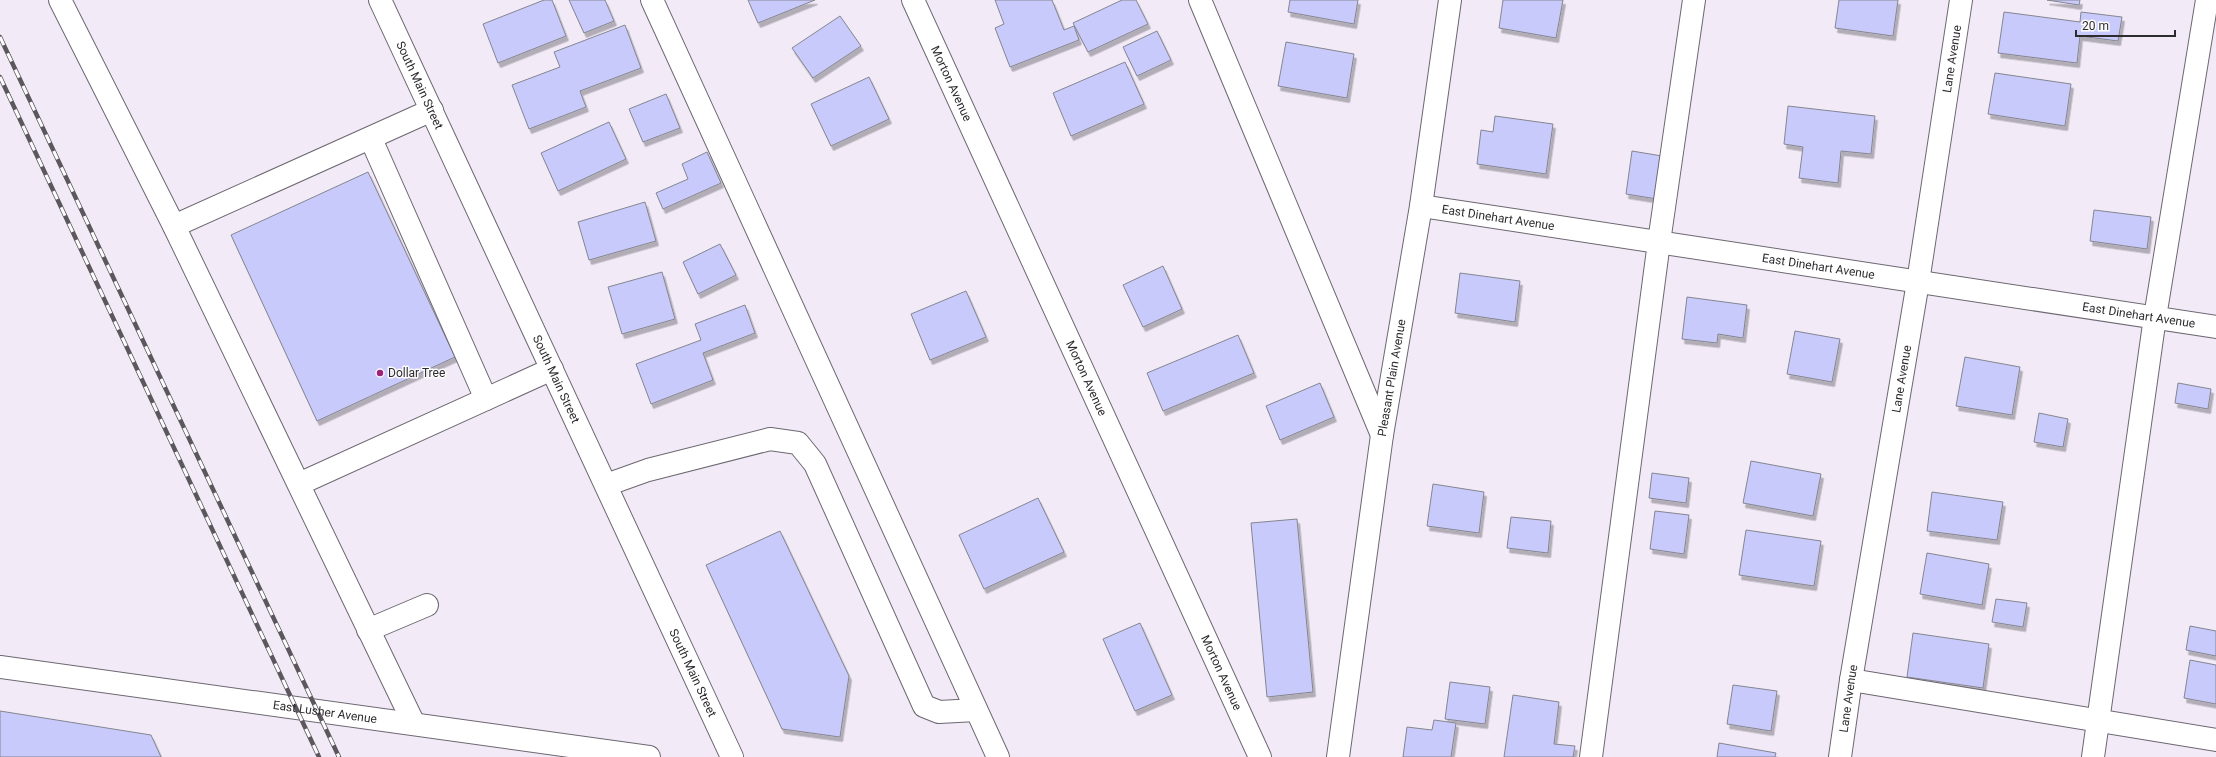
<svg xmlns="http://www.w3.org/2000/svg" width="2216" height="757" viewBox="0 0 2216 757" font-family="Roboto,sans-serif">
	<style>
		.building { fill: #c8cafb; stroke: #848590; filter: url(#shadow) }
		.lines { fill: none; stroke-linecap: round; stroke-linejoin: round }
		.minor-casing { stroke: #6d6771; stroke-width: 24 }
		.major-casing { stroke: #6d6771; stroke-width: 24 }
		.minor { stroke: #fff; stroke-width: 22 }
		.major { stroke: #fff; stroke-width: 22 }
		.rail-casing { stroke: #5b575d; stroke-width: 4.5 }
		.rail { stroke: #fcfbfd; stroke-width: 3; stroke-dasharray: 9; stroke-linecap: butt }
		.poi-dot { fill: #9d227a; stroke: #fcfbfd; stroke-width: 1.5 }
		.labels { text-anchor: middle; stroke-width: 3; stroke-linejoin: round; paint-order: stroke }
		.street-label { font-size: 12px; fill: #2e2b2f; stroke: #fcfbfd }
		.poi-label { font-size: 12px; fill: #2e2b2f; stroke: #fcfbfd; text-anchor: start }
	</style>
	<defs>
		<filter id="shadow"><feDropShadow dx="2.5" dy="4.5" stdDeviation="0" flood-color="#0004"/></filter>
	</defs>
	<rect width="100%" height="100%" fill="#f2ebf7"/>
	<!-- building -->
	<path class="building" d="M 544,0 L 552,0 L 566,36 L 498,63 L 483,24 Z
		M 569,0 L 605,0 L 614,21 L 584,33 Z
		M 748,0 L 815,0 L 758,23 Z
		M 995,0 L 1052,0 L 1064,30 L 1074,26 L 1079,40 L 1010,67 L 995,28 L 1004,24 Z
		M 1122,0 L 1136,0 L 1148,24 L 1088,52 L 1073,23 Z
		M 1290,0 L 1358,0 L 1354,24 L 1288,12 Z
		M 1503,0 L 1563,0 L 1556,38 L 1499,28 Z
		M 1839,0 L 1898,0 L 1893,36 L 1835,28 Z
		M 2047,0 L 2080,0 L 2079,5 Z
		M 2004,12 L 2080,22 L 2081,12 L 2122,17 L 2118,41 L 2080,36 L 2077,63 L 1998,53 Z
		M 840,16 L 861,46 L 813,78 L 792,48 Z
		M 625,25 L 641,68 L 580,91 L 586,107 L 529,129 L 512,85 L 560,67 L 554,52 Z
		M 1157,31 L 1171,60 L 1137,76 L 1123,47 Z
		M 1286,42 L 1354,54 L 1347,98 L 1278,86 Z
		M 1125,62 L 1144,104 L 1071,136 L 1053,93 Z
		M 1995,73 L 2071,84 L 2065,126 L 1988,114 Z
		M 869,77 L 889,119 L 831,146 L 811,104 Z
		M 666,94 L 680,128 L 643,142 L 629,109 Z
		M 1788,106 L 1875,116 L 1871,154 L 1841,151 L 1838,183 L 1799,178 L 1803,147 L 1784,144 Z
		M 1495,116 L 1553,124 L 1546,174 L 1477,164 L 1481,130 L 1493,132 Z
		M 609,122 L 626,159 L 558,191 L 541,153 Z
		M 1632,151 L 1662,156 L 1657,199 L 1626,194 Z
		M 707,152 L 721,183 L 663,209 L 656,193 L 688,179 L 682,164 Z
		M 368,172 L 455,357 L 317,421 L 231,235 Z
		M 645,202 L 656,241 L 589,260 L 578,222 Z
		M 2094,210 L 2151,217 L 2147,249 L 2090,241 Z
		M 720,244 L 736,275 L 698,294 L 683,262 Z
		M 1163,266 L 1182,309 L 1143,327 L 1123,285 Z
		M 662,272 L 675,319 L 622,334 L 608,287 Z
		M 1460,273 L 1520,281 L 1515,322 L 1455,313 Z
		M 966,291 L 986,337 L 930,360 L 911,314 Z
		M 1687,297 L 1747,305 L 1743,338 L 1718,334 L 1717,343 L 1682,339 Z
		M 745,305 L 755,333 L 703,353 L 713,380 L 651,404 L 636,364 L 701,340 L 695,324 Z
		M 1795,331 L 1840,339 L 1832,382 L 1787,374 Z
		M 1238,335 L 1254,373 L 1163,411 L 1147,373 Z
		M 1965,357 L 2020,367 L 2012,415 L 1956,406 Z
		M 1320,383 L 1334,417 L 1280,440 L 1266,406 Z
		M 2178,383 L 2211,389 L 2208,409 L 2175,403 Z
		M 2039,413 L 2068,419 L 2063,447 L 2034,442 Z
		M 1751,461 L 1821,474 L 1813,516 L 1743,503 Z
		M 1652,473 L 1689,478 L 1686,503 L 1649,498 Z
		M 1433,484 L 1484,492 L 1479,533 L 1427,526 Z
		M 1932,492 L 2003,502 L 1997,540 L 1927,531 Z
		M 1038,498 L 1064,552 L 984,589 L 959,535 Z
		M 1655,511 L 1689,515 L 1684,554 L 1650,549 Z
		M 1511,517 L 1551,521 L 1548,553 L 1507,548 Z
		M 1297,519 L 1313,692 L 1267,697 L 1251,523 Z
		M 1746,530 L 1821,541 L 1814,586 L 1739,575 Z
		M 780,531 L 849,676 L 840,737 L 782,729 L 706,565 Z
		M 1927,553 L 1989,564 L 1982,605 L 1920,594 Z
		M 1996,599 L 2027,603 L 2023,627 L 1992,622 Z
		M 1140,623 L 1172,695 L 1135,711 L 1103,639 Z
		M 2190,626 L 2216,631 L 2216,656 L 2186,650 Z
		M 1913,633 L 1989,644 L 1983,688 L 1907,677 Z
		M 2190,660 L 2216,665 L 2216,704 L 2184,698 Z
		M 1450,682 L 1490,687 L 1485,724 L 1445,719 Z
		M 1733,685 L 1777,691 L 1771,731 L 1727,724 Z
		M 1513,695 L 1559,702 L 1554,744 L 1575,746 L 1573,757 L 1504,757 Z
		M 0,711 L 151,735 L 161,757 L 0,757 Z
		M 1434,720 L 1456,723 L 1451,757 L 1403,757 L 1407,727 L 1432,730 Z
		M 1719,743 L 1776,753 L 1775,757 L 1717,757 Z"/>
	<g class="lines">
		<!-- minor casing -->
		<g class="minor-casing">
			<g id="minor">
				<path d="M 60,0 L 174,226 L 414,724"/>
				<path d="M 652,0 L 998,757"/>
				<path id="s1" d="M 913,0 L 1260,757"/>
				<path d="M 1200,0 L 1382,435"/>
				<path d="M 371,139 L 486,399"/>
				<path id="s2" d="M 1421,206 L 2216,327"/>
				<path d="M 174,226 L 432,110"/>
				<path d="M 299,484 L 552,369"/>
				<path d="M 606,485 L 648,470 L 770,439 L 798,443 L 815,464 L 924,706 L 939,712 L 976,710"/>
				<path d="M 368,630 L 427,605"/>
				<path id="s3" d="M 0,667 L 649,757"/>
				<path d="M 1851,680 L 2216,740"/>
				<path id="s4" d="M 1338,757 L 1382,435 L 1421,206 L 1450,0"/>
				<path d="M 1591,757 L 1659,242 L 1694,0"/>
				<path id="s5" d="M 1840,757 L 1851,680 L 1918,282 L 1961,0"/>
				<path d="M 2093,757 L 2155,317 L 2207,0"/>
			</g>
		</g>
		<!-- major casing -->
		<g class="major-casing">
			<g id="major">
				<path id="s6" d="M 380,0 L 732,757"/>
			</g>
		</g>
		<!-- minor -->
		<use href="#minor" class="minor"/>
		<!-- major -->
		<use href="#major" class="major"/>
		<!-- rail casing -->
		<g class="rail-casing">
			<path id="rail" d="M 0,37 L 339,757
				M 0,77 L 319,757"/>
		</g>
		<!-- rail -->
		<use href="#rail" class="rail"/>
	</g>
	<!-- markers -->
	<circle class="poi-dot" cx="380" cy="373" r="4"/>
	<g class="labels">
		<!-- street labels -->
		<g class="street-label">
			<text dy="4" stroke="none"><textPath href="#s5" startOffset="707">Lane Avenue</textPath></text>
			<text dy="4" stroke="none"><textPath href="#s1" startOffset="92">Morton Avenue</textPath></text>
			<text dy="4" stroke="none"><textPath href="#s6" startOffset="94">South Main Street</textPath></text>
			<text dy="4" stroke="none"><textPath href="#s2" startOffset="78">East Dinehart Avenue</textPath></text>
			<text dy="4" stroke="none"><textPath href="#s2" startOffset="402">East Dinehart Avenue</textPath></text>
			<text dy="4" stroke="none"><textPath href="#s2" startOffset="726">East Dinehart Avenue</textPath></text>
			<text dy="4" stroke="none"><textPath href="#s6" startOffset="418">South Main Street</textPath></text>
			<text dy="4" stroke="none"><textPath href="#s1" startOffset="416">Morton Avenue</textPath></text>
			<text dy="4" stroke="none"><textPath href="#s4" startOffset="383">Pleasant Plain Avenue</textPath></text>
			<text dy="4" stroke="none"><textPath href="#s5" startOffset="383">Lane Avenue</textPath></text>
			<text dy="4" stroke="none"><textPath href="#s6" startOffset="742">South Main Street</textPath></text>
			<text dy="4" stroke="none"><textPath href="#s1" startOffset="740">Morton Avenue</textPath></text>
			<text dy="4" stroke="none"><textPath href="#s5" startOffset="59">Lane Avenue</textPath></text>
			<text dy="4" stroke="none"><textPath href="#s3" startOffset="328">East Lusher Avenue</textPath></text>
		</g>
		<!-- poi labels -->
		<g class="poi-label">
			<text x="388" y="377">Dollar Tree</text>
		</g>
	</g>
	<!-- scale -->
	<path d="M2076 30v6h99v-6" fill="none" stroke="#2e2b2f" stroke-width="2"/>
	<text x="2082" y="30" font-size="12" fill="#2e2b2f" stroke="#fcfbfd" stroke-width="3" paint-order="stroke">20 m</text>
</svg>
